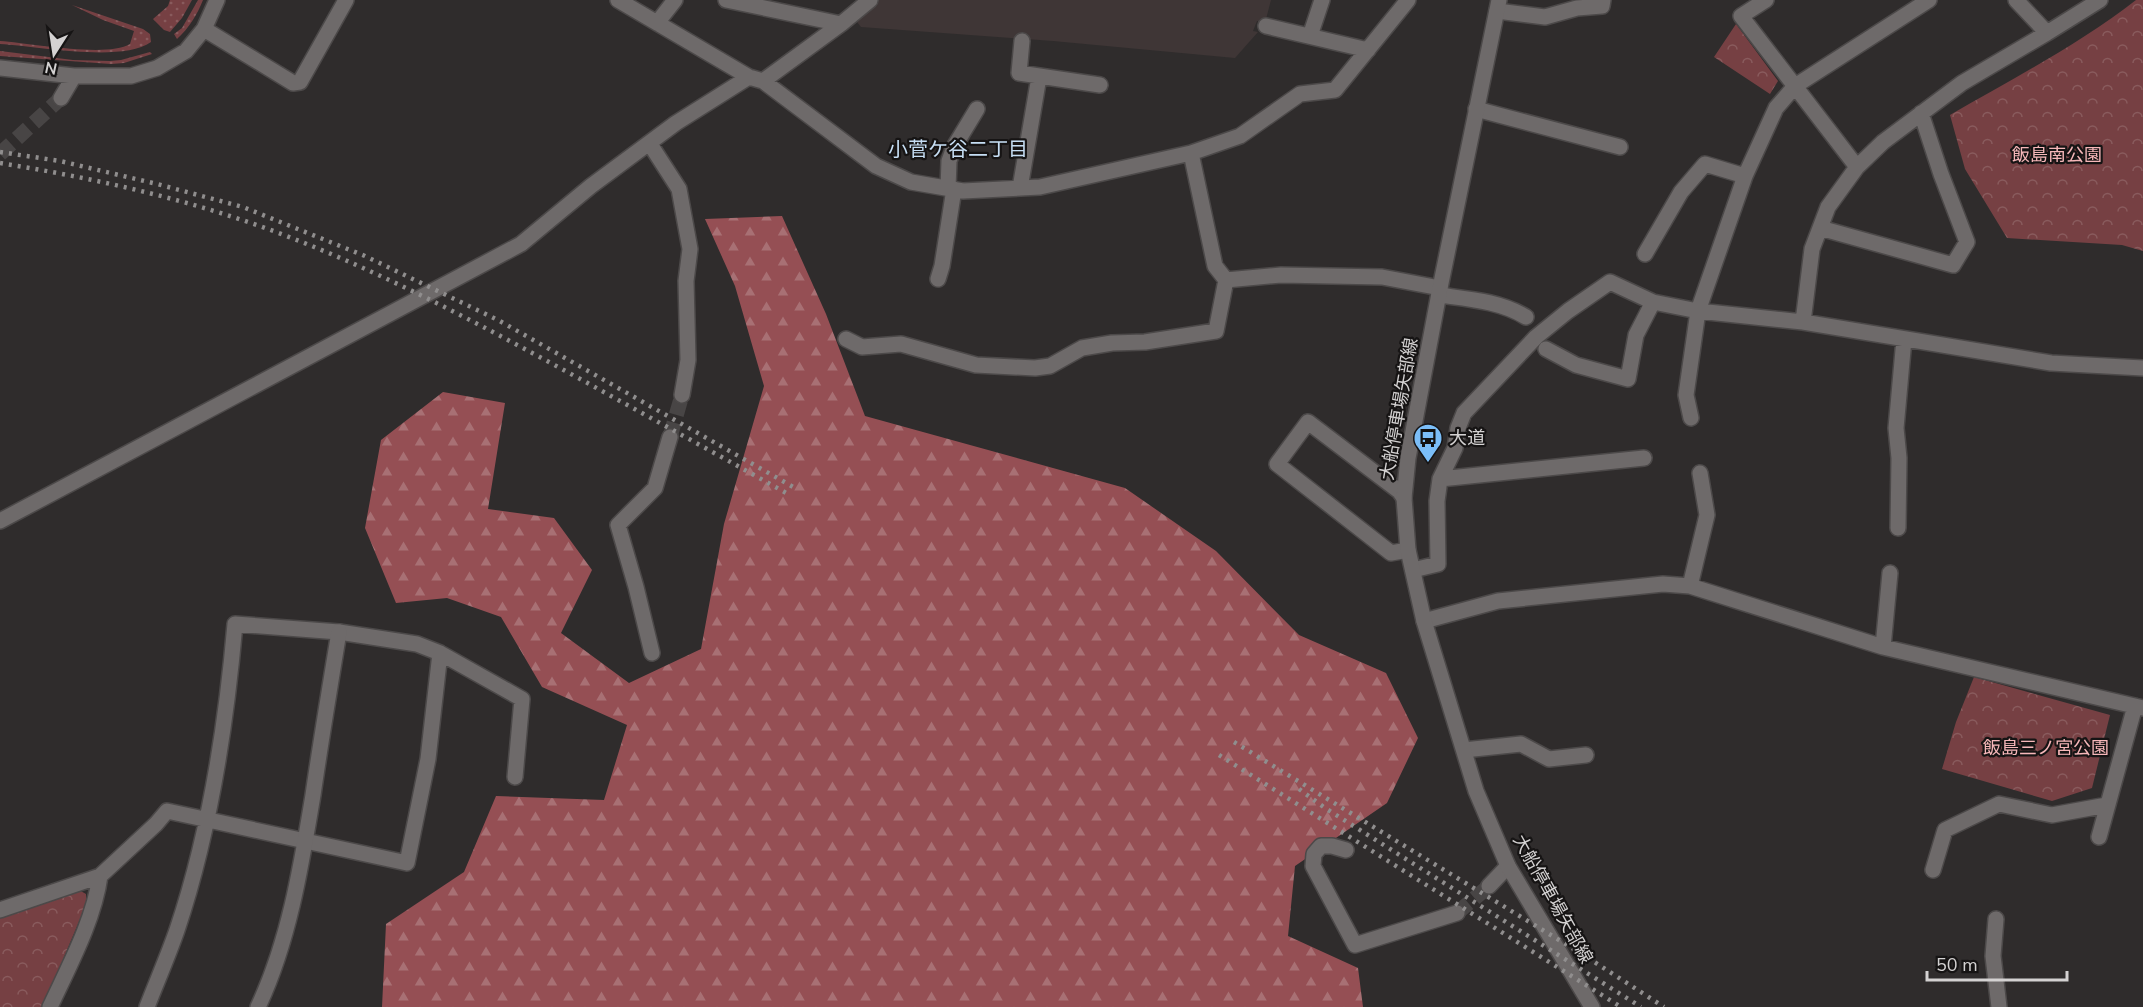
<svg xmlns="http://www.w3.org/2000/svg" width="2143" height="1007" viewBox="0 0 2143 1007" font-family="'Nunito Sans','Noto Sans JP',sans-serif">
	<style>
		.built { fill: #3f3636 }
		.grass { fill: url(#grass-dots) }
		.forest { fill: url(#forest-firs) }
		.park { fill: url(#park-crowns) }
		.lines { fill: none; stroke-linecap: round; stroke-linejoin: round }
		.street-tunnel { stroke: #484545; stroke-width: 15; stroke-dasharray: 15 8; stroke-linecap: butt }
		.street-casing { stroke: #4c4949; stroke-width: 18 }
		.secondary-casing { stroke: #4c4949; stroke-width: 18 }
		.street { stroke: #6e6a6a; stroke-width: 15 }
		.secondary { stroke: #6e6a6a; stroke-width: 15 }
		.rail { stroke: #908e8e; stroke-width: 4.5; stroke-dasharray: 3 6; stroke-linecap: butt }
		.labels { text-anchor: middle; stroke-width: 4.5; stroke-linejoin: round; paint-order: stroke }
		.park-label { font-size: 18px; fill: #f6b7b9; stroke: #161414 }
		.street-label { font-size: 18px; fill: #d4d2d2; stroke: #161414 }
		.poi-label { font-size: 18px; fill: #d4d2d2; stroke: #161414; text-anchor: start }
		.neighbourhood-label { font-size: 20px; fill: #c6def4; stroke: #161414 }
	</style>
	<defs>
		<pattern id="grass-dots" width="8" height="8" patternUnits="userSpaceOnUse" patternTransform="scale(1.5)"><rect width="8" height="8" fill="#764043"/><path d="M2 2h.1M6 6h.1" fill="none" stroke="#895b5d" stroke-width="1.8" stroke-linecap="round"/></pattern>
		<pattern id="forest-firs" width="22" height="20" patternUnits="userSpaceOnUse" patternTransform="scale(1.5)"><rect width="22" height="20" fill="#954f54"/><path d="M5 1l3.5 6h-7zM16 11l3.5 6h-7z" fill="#a87074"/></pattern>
		<pattern id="park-crowns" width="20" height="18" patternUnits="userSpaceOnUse" patternTransform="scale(1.5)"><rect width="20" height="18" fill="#764043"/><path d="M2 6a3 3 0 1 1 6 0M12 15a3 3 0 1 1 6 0" fill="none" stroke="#895b5d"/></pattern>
	</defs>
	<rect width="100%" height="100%" fill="#2f2c2c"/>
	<!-- built -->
	<path class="built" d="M 879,0 L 1271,0 L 1265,23 L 1257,21 L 1253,31 L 1258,32 L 1235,58 L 1053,41 L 861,27 L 857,22 Z"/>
	<!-- grass -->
	<path class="grass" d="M 170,0 L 192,0 L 182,18 L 170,32 L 164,30 L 153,19 L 168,6 Z
		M 198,0 L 203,0 C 197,15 189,28 177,39 L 174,34 L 182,28 Z
		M 72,5 L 143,29 L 150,34 L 151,42 C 121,63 38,46 0,44 L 0,41 C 30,43 107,58 130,44 L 134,31 L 103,20 Z
		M 0,51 L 73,60 L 110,61 L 121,60 L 150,52 L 152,54 L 124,63 L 111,64 L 0,56 Z"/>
	<!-- forest -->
	<path class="forest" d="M 782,216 L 826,314 L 865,416 L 1125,488 L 1216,551 L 1299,635 L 1386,673 L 1418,738 L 1387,803 L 1295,866 L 1288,936 L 1358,968 L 1363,1007 L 382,1007 L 386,924 L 464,872 L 496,796 L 604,800 L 627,725 L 542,687 L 501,617 L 447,598 L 396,603 L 365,528 L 381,440 L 443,392 L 505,403 L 488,509 L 554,518 L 592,570 L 561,633 L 629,683 L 701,649 L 724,524 L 764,386 L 735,286 L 705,219 Z"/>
	<!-- park -->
	<path class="park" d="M 2136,0 L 2143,0 L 2143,251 L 2122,245 L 2007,238 L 1965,169 L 1950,115 C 2012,79 2080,44 2136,0 Z
		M 1736,24 L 1778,81 L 1770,94 L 1714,57 Z
		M 1974,677 L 2110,715 L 2092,788 L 2052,801 L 1942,769 L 1956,722 Z
		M 77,889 L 86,894 L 86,905 L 43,1007 L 0,1007 L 0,917 Z"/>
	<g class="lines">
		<!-- street-tunnel -->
		<path class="street-tunnel" d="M 0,154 L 61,98
			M 670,437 L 682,395
			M 1457,913 L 1489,886"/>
		<!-- street casing -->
		<g class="street-casing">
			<path id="street" d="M 618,0 L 749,77 L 763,81 L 876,166 L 911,182 L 963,191 L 1040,187 L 1191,153 L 1240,136 L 1300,94 L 1335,90 L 1408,0
				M 726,0 L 841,24
				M 1766,0 L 1741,16 L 1857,167
				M 2016,0 L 2047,33
				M 1497,11 L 1545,17 L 1577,8 L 1602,6 L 1603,0
				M 657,23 L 675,0
				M 1266,26 L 1368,50
				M 204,29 L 217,0
				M 1310,36 L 1322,0
				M 1022,41 L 1019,73 L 1100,85
				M 0,68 L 74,76 L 131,76 L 157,68 L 186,51 L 204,29 L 293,83 L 300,82 L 346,0
				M 763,81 L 841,24 L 870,0
				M 61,98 L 74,76
				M 1476,109 L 1620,147
				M 650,144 L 679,189 L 690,249 L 686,281 L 688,360 L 682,395
				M 1191,153 L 1215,266 L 1226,280 L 1281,275 L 1382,277 L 1440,288
				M 948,188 L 949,161 L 954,147 L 977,109
				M 1020,188 L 1039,77
				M 1820,228 L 1953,265 L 1967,242 L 1941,174 L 1921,113
				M 1645,254 L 1681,192 L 1705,164 L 1745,176
				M 938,279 L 942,266 L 954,189
				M 1439,295 C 1468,299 1500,301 1526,317
				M 1803,322 L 1812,249 L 1828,207 L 1857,167 L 1883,142 L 1962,83 L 2047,33 L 2100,0
				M 846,339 L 862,347 L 901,344 L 976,365 L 1035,368 L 1050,366 L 1082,348 L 1112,343 L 1145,342 L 1216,331 L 1226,280
				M 1546,349 L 1576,365 L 1628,379 L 1636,335 L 1653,302
				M 1691,418 L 1686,395 L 1698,311 L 1745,176 L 1776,108 L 1795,86 L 1929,0
				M 1440,479 L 1644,458
				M 1404,498 L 1399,491 L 1308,422 L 1277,464 L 1391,553 L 1408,550
				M 0,521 L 521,244 L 591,186 L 676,123 L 749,77
				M 1898,528 L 1899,458 L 1896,428 L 1904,339
				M 1413,570 L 1438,564 L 1437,501 L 1440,479 L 1455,448 L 1458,428 L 1464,413 L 1536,337 L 1568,311 L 1610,282 L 1653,302 L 1698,311 L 1803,322 L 2051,363 L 2143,368
				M 1690,586 L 1707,515 L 1700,473
				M 1424,621 L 1498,601 L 1663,584 L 1690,586 L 1883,647 L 2143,708
				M 1883,647 L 1890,573
				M 652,653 L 636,587 L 618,525 L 655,488 L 670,437
				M 1464,750 L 1521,744 L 1549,759 L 1586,755
				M 2099,837 L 2135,706
				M 1346,850 L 1332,846 L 1321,846 L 1314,854 L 1313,866 L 1355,945 L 1457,913
				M 1933,870 L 1945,830 L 1999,804 L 2052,815 L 2107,805
				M 1489,886 L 1508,866
				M 0,910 L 100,876 L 156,824 L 167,811 L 407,863 L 428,759 L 440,653
				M 1996,919 L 1993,956 L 1999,1007
				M 50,1007 C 69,966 94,920 100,876
				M 147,1007 C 157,981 168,956 177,930 C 210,832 226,727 235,624 L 339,632 L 417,644 L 440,653 L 522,699 L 515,777"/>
		</g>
		<!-- secondary casing -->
		<g class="secondary-casing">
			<path id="secondary" d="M 1499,0 L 1440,288 L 1408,458 L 1404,498 L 1408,550 L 1424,621 L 1476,791 L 1508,866 L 1592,1007
				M 258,1007 C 289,941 301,867 313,795 C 321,740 330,686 339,632"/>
		</g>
		<!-- street -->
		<use href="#street" class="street"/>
		<!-- secondary -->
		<use href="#secondary" class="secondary"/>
		<!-- rail -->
		<path class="rail" d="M 0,152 L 60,161 L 157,184 L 243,207 L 365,256 L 498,320 L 795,488
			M 0,163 C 93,178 188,199 276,232 C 383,272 483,326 582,380 C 651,418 720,456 788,494
			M 1234,742 L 1582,954 L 1664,1007
			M 1219,755 L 1621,1007
			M 1299,789 L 1325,808 L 1641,1007"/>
	</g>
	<!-- icons -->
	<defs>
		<g id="bus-pin" transform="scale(1.5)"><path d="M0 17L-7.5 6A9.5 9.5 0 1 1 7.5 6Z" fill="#7bbef8" stroke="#161414"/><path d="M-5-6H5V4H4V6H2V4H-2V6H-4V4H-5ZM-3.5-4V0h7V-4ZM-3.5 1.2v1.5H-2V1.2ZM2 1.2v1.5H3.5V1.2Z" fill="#111"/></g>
	</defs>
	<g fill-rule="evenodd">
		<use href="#bus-pin" x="1428" y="438"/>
	</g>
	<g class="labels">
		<!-- park labels -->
		<g class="park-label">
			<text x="2057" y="161">飯島南公園</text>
			<text x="2046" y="754">飯島三ノ宮公園</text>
		</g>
		<!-- street labels -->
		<g class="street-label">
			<text transform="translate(1399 409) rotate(-80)" y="6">大船停車場矢部線</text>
			<text transform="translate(1553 899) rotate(61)" y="6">大船停車場矢部線</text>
		</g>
		<!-- poi labels -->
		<g class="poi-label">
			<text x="1449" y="444">大道</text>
		</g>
		<!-- neighbourhood labels -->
		<g class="neighbourhood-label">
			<text x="958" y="156">小菅ケ谷二丁目</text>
		</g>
	</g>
	<!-- north arrow -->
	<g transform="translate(54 54) rotate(192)" stroke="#161414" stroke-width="4.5" paint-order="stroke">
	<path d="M0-4.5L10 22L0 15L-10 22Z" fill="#d4d2d2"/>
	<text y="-9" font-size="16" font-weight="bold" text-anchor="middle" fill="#d4d2d2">N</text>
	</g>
	<!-- scale -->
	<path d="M1927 971v9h140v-9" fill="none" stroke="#d4d2d2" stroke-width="3"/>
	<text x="1936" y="971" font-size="18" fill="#d4d2d2" stroke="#161414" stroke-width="4.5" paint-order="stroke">50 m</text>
</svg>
